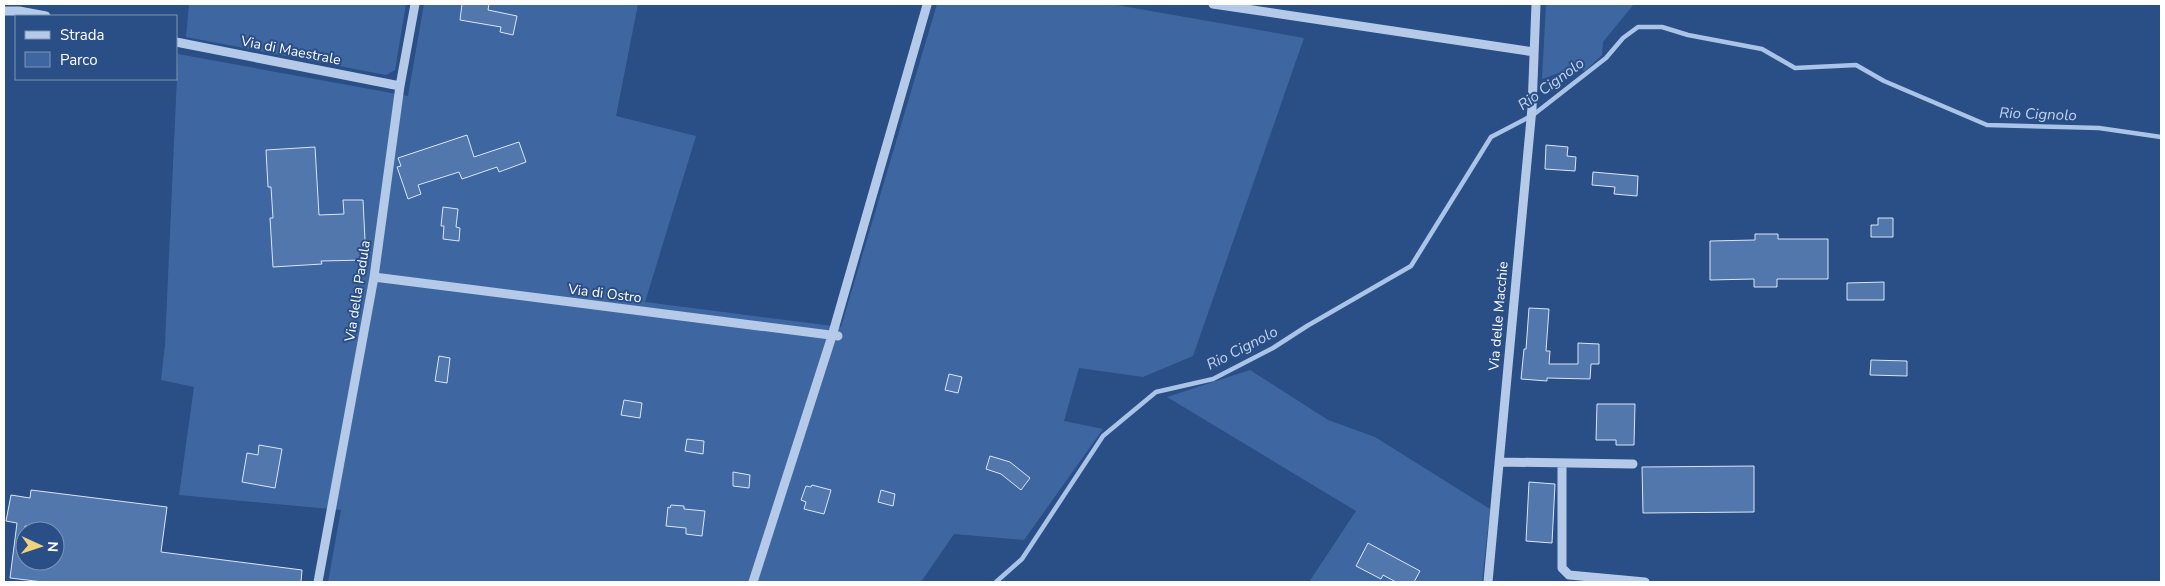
<svg xmlns="http://www.w3.org/2000/svg" width="2165" height="586" viewBox="0 0 2165 586" font-family="'Nunito Sans',sans-serif">
	<style>
		.green { fill: #3e67a2 }
		.lines { fill: none; stroke-linecap: round; stroke-linejoin: round }
		.stream { stroke: #aac4e8; stroke-width: 4.5 }
		.building { fill: #5277ad; stroke: #d9e5f6; fill-rule: evenodd }
		.minor { stroke: #b5cae8; stroke-width: 9 }
		.labels { text-anchor: middle; stroke-width: 4; stroke-linejoin: round; paint-order: stroke }
		.street-label { font-size: 14px; fill: #fff; stroke: #2a4e86 }
		.water-label { font-size: 15px; font-style: italic; fill: #c1d4ef; stroke: #2a4e86 }
	</style>
	<rect width="100%" height="100%" fill="#2a4e86"/>
	<!-- green -->
	<path class="green" d="M 189,4 L 406,4 L 395,70 L 386,75 L 186,37 Z
		M 424,4 L 638,4 L 616,116 L 696,136 L 645,302 L 841,327 L 937,4 L 1111,4 L 1304,38 L 1193,356 L 1143,377 L 1079,368 L 1064,421 L 1103,429 L 1024,540 L 954,534 L 921,582 L 328,582 L 341,510 L 179,495 L 194,387 L 161,380 L 165,344 L 178,54 L 408,96 Z
		M 1546,4 L 1634,4 L 1603,42 L 1602,55 L 1585,71 L 1573,68 L 1542,79 Z
		M 1250,370 L 1328,420 L 1375,437 L 1490,509 L 1482,582 L 1309,582 L 1356,511 L 1167,397 Z"/>
	<g class="lines">
		<!-- stream -->
		<path class="stream" d="M 996,582 L 1022,559 L 1103,436 L 1156,392 L 1213,379 L 1273,348 L 1307,326 L 1411,266 L 1491,137 L 1533,115 L 1606,58 L 1623,38 L 1638,27 L 1662,27 L 1688,35 L 1762,49 L 1795,68 L 1856,65 L 1884,81 L 1987,125 L 2099,128 L 2161,137"/>
	</g>
	<!-- building -->
	<path class="building" d="M 462,4 L 489,4 L 488,10 L 517,16 L 513,35 L 500,32 L 501,27 L 460,20 Z
		M 467,135 L 474,157 L 519,142 L 526,162 L 499,172 L 497,167 L 462,179 L 459,172 L 418,185 L 421,194 L 408,199 L 397,167 L 401,166 L 398,158 Z
		M 1546,145 L 1568,147 L 1567,156 L 1576,157 L 1575,171 L 1545,169 Z
		M 315,147 L 319,215 L 344,214 L 343,200 L 363,200 L 366,260 L 321,261 L 322,264 L 273,267 L 270,218 L 273,218 L 271,187 L 268,187 L 266,150 Z
		M 1593,172 L 1638,176 L 1637,196 L 1614,194 L 1615,187 L 1592,185 Z
		M 443,207 L 458,209 L 456,227 L 460,228 L 459,241 L 443,239 L 444,226 L 441,226 Z
		M 1878,218 L 1893,218 L 1893,237 L 1871,237 L 1871,225 L 1878,225 Z
		M 1755,234 L 1778,234 L 1778,239 L 1828,239 L 1828,279 L 1777,279 L 1777,287 L 1754,287 L 1754,279 L 1710,280 L 1710,241 L 1755,240 Z
		M 1884,282 L 1884,300 L 1847,300 L 1847,283 Z
		M 1529,308 L 1549,309 L 1546,351 L 1550,351 L 1549,364 L 1578,364 L 1578,343 L 1599,344 L 1599,364 L 1591,364 L 1590,379 L 1547,378 L 1547,381 L 1521,379 L 1524,349 L 1526,349 Z
		M 439,356 L 450,358 L 447,383 L 435,381 Z
		M 1871,360 L 1907,361 L 1907,376 L 1870,375 Z
		M 949,374 L 962,377 L 958,393 L 945,390 Z
		M 624,400 L 642,403 L 640,418 L 621,415 Z
		M 1597,404 L 1635,404 L 1634,445 L 1616,445 L 1616,440 L 1596,440 Z
		M 687,439 L 704,441 L 703,454 L 685,451 Z
		M 259,445 L 282,449 L 275,488 L 242,482 L 247,453 L 258,455 Z
		M 990,456 L 1010,462 L 1030,478 L 1021,490 L 1001,474 L 986,469 Z
		M 1754,466 L 1754,512 L 1643,513 L 1642,467 Z
		M 733,472 L 750,475 L 749,488 L 733,486 Z
		M 1529,482 L 1555,484 L 1552,543 L 1526,541 Z
		M 812,485 L 831,490 L 824,514 L 804,509 L 806,502 L 801,500 L 806,486 L 811,487 Z
		M 31,490 L 167,507 L 161,552 L 302,570 L 301,582 L 43,582 L 10,578 L 17,523 L 6,521 L 11,495 L 30,498 ZM 25,526 L 55,530 L 55,561 L 25,561 Z
		M 881,490 L 895,494 L 893,506 L 878,502 Z
		M 671,505 L 684,506 L 684,509 L 705,511 L 702,536 L 686,534 L 686,528 L 666,526 L 668,507 L 670,508 Z
		M 1368,543 L 1420,571 L 1414,582 L 1396,582 L 1383,575 L 1381,579 L 1356,566 Z"/>
	<g class="lines">
		<!-- minor -->
		<path class="minor" d="M 1213,4 L 1534,52
			M 4,11 L 19,11 L 46,16
			M 176,42 L 400,86
			M 374,277 L 838,336
			M 1499,462 L 1633,464
			M 1562,464 L 1562,568 L 1569,575 L 1645,582
			M 318,582 L 374,277 L 400,86 L 415,4
			M 753,582 L 832,336 L 927,5
			M 1488,582 L 1532,108 L 1536,4"/>
	</g>
	<g class="labels">
		<!-- street labels -->
		<g class="street-label">
			<text transform="translate(291 50) rotate(11)" y="5">Via di Maestrale</text>
			<text transform="translate(357 291) rotate(-81)" y="5">Via della Padula</text>
			<text transform="translate(605 293) rotate(7)" y="5">Via di Ostro</text>
			<text transform="translate(1498 316) rotate(-85)" y="5">Via delle Macchie</text>
		</g>
		<!-- water labels -->
		<g class="water-label">
			<text transform="translate(1551 84) rotate(-36)" y="5">Rio Cignolo</text>
			<text transform="translate(2038 114) rotate(2)" y="5">Rio Cignolo</text>
			<text transform="translate(1242 348) rotate(-27)" y="5">Rio Cignolo</text>
		</g>
	</g>
	<!-- border -->
	<rect width="2165" height="586" fill="none" stroke="#ffffff" stroke-width="10"/>
	<!-- legend -->
	<rect x="15" y="15" width="162" height="65" fill="#2a4e86" stroke="#7f95b6"/>
	<rect x="25" y="31" width="25" height="8" fill="#b5cae8" stroke="#7f95b6"/>
	<text x="60" y="40" font-size="15" fill="#ffffff">Strada</text>
	<rect x="25" y="52" width="25" height="15" fill="#3e67a2" stroke="#7f95b6"/>
	<text x="60" y="65" font-size="15" fill="#ffffff">Parco</text>
	<!-- north arrow -->
	<g transform="translate(40 546) rotate(93)"><circle r="24" fill="#2a4e86" stroke="#7f95b6"/>
	<path d="M0-4L9 19L0 12L-9 19Z" fill="#eed27d"/>
	<text y="-8" font-size="14" font-weight="bold" text-anchor="middle" fill="#ffffff">N</text>
	</g>
</svg>
